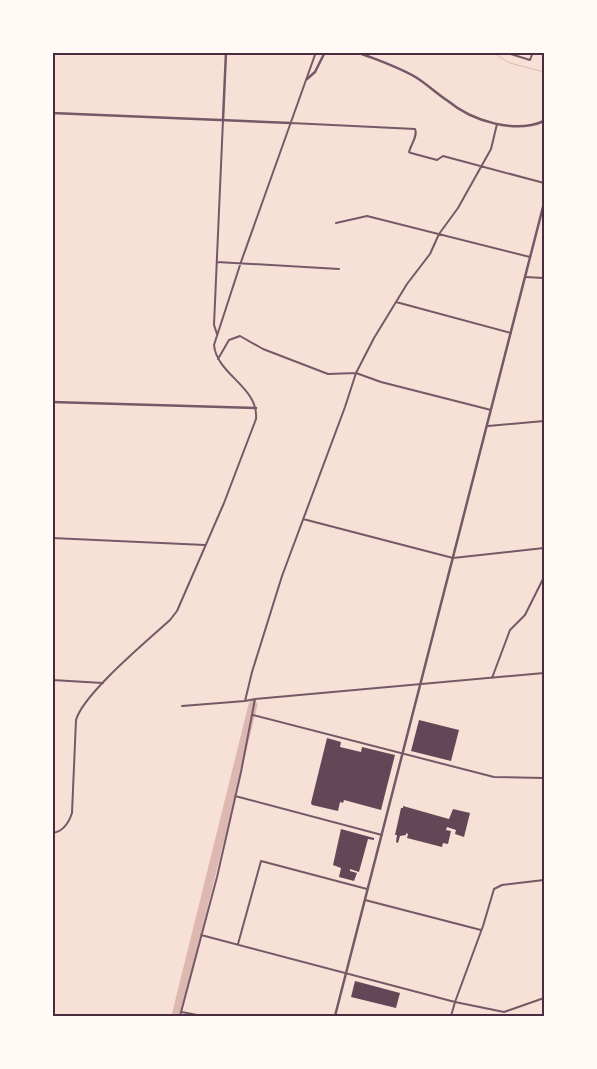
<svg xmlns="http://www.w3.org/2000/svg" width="597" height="1069" viewBox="0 0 597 1069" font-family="Manrope,sans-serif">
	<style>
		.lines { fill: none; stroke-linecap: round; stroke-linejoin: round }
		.stream { stroke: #dcb8b0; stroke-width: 1 }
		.river { stroke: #dcb8b0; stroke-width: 9 }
		.building { fill: #644757 }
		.minor { stroke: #755966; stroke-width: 2 }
		.tertiary { stroke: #755966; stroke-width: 2.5 }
		.neatline { fill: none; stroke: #4a2c40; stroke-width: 2 }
	</style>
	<rect width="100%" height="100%" fill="#f7e1d7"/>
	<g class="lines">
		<!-- stream -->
		<path class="stream" d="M 499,52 L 498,56 L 510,63 L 544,72"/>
		<!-- river -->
		<path class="river" d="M 176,1016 L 253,705"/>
	</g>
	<!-- building -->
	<path class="building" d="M 419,720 L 459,730 L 451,761 L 411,751 Z
		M 327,738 L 341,742 L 340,747 L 361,752 L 362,747 L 395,755 L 381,810 L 344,800 L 343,803 L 340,802 L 338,811 L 312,805 L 311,803 Z
		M 403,806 L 449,819 L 453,809 L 470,813 L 464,837 L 455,834 L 456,830 L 447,827 L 446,830 L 451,831 L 448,844 L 443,843 L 442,847 L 407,838 L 408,834 L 406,833 L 406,835 L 400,836 L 398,843 L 396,842 L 397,835 L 395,835 L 401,808 L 403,808 Z
		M 341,829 L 374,838 L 374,840 L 368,839 L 359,872 L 350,869 L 350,871 L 357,873 L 354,881 L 339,877 L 341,868 L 333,865 Z
		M 355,981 L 400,993 L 396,1008 L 351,997 Z"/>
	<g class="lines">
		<!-- minor -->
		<path class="minor" d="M 507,53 L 530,60 L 533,52
			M 291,123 L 415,129 C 418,136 411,144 409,152 L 411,153 L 437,160 L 443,156 L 544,183
			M 497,124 L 491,149 L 458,208 L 439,234 L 430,254 L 407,284 L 374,338 L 356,373 L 345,407 L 282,576 L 252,672 L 245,701 L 255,699 L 544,673
			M 336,223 L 367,216 L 530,257
			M 217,262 L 339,269
			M 525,277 L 544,278
			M 396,302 L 511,333
			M 217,334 L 214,325 L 223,120
			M 218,359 L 229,340 L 240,336 L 263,349 L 328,374 L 356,373 L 381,382 L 491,410
			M 488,426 L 544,421
			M 303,519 L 453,558 L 544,548
			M 52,538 L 205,545
			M 492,678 L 510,630 L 525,615 L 544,577
			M 52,680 L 103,683
			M 182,706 L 245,701
			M 253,715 L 494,777 L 544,778
			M 235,796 L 382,835
			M 52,833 C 63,832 69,822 72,813 L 76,720 C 83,694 148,640 170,620 L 177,611 L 224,503 L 256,419 C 259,387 217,375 214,345 L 241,262 L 316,52
			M 365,900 L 481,930
			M 201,935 L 455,1002 L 504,1012 L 544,998
			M 238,944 L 261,861 L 367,889
			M 182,1012 L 202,1016
			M 180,1016 L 217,877 L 241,772 L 255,699
			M 451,1016 L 455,1002 L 483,926 L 494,889 L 502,885 L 544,880"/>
		<!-- tertiary -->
		<path class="tertiary" d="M 357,52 C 377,60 399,67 417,78 C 428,85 437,94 448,101 C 472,121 515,134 544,121
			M 307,79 L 315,72 L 325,52
			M 52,113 L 291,123
			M 223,120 L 226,52
			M 52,402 L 256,408
			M 335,1016 L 544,203"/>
	</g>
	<!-- border -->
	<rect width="597" height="1069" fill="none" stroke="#fffaf5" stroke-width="108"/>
	<rect x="54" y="54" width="489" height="961" class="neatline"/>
</svg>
